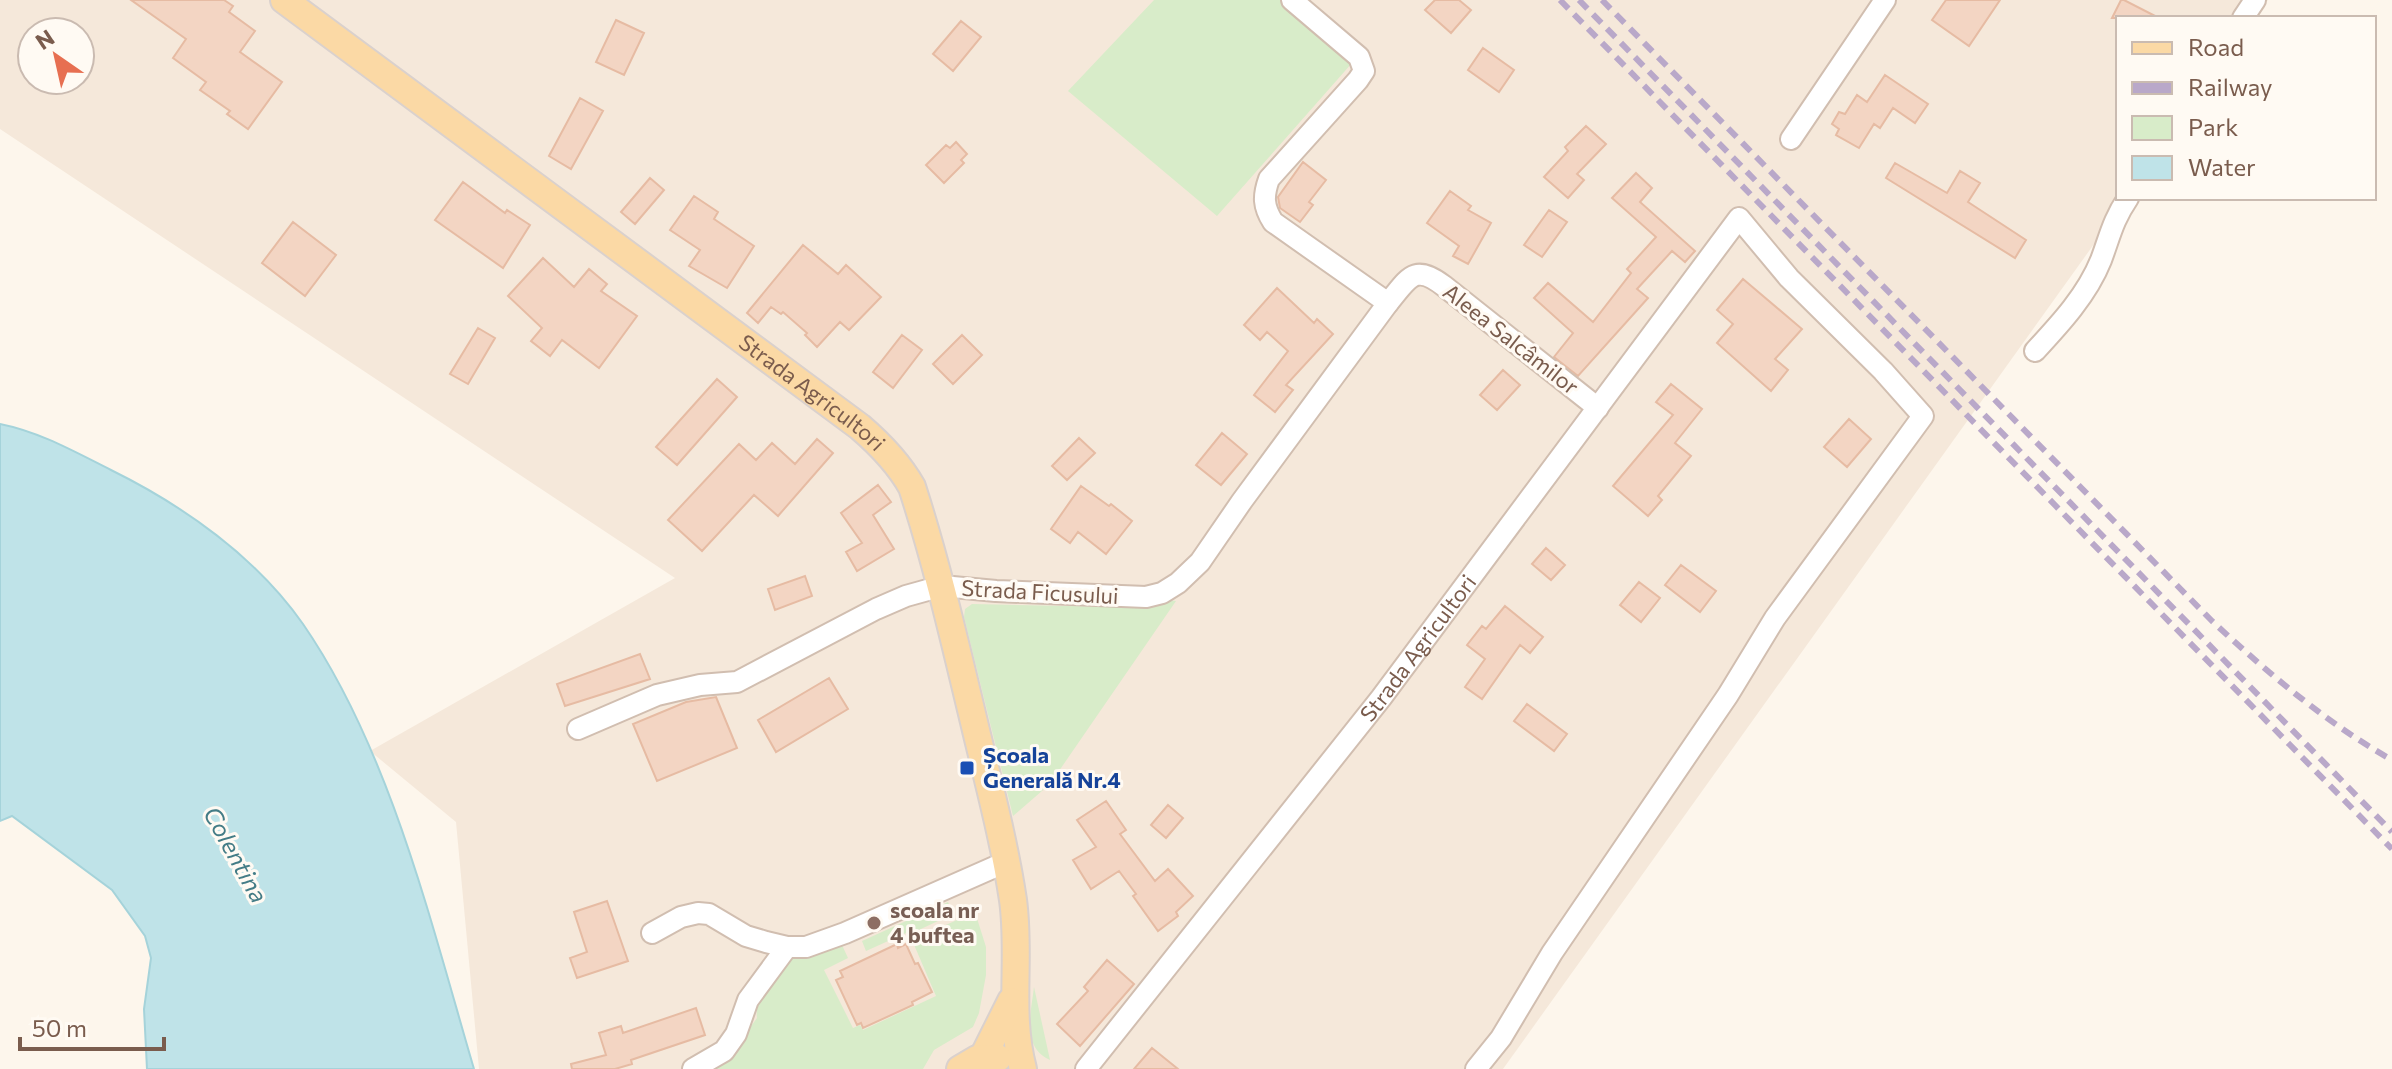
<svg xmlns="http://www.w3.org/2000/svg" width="2392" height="1069" viewBox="0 0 2392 1069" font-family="Commissioner,sans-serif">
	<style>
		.residential { fill: #f5e8da; fill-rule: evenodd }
		.green { fill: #d8ecc9 }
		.water { fill: #bfe3e8; stroke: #a5d3da; stroke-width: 2 }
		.building { fill: #f3d5c3; stroke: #e6bba3; stroke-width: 2 }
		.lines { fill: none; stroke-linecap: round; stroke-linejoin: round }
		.minor-casing { stroke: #d1beb0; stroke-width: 24 }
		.major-casing { stroke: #dad1cd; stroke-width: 30 }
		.minor { stroke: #fff; stroke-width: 20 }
		.major { stroke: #fbd9a5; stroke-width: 26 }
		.rail { stroke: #b9a8c9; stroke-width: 6; stroke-dasharray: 12 8; stroke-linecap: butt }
		.transit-dot { fill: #1a4fb4; stroke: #fffaf3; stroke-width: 3 }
		.education-dot { fill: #8d6e63; stroke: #fffaf3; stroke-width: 3 }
		.labels { text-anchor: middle; stroke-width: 6; stroke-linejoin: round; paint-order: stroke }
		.street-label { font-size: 22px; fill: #7a5c4d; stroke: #fffaf3 }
		.transit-label { font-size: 22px; font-weight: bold; fill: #164399; stroke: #fffaf3; text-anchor: start }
		.education-label { font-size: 22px; font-weight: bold; fill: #785e54; stroke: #fffaf3; text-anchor: start }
		.water-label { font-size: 24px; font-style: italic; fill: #437c86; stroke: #fffaf3 }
	</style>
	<rect width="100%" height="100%" fill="#fdf6ec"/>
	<!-- residential -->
	<path class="residential" d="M 0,0 L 2268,0 L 2255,18 L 2118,18 L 2118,198 L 2127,198 L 1503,1069 L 479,1069 L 456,822 L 370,751 L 675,578 L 0,129 ZM 32,32 L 80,32 L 80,80 L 32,80 Z"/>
	<!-- green -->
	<path class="green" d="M 1154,0 L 1282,0 L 1352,63 L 1217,216 L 1068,91 Z
		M 1166,600 L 1176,601 L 1050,784 L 1013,816 L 964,617 L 965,609 L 972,604 L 1120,607 Z
		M 948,902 L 953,914 L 908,935 L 906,933 L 866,951 L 862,941 Z
		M 975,912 L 986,947 L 986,975 L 979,1013 L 973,1027 L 934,1050 L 923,1069 L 701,1069 L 735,1048 L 757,1018 C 754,997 777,974 789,958 L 842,945 L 848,958 L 824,970 L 853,1028 L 860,1025 L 863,1030 L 936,996 L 912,940 Z
		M 1034,987 L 1050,1060 C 1021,1047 1031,1013 1034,987 Z"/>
	<!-- water -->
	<path class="water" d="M 0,424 C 40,432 75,452 111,470 C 184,506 256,557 303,624 C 390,750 431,923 474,1069 L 147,1069 L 144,1009 L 151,958 L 145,936 L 112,890 L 12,816 L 0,821 Z"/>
	<!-- building -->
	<path class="building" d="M 131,0 L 224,0 L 233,6 L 229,12 L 255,31 L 240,52 L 282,82 L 248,129 L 227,114 L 230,111 L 200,90 L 206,82 L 173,58 L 186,39 Z
		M 1435,0 L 1459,0 L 1471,10 L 1451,33 L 1425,10 Z
		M 1946,0 L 2000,0 L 1969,46 L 1932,20 Z
		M 2121,0 L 2124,0 L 2159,18 L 2112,18 Z
		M 616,20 L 644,33 L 624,75 L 596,62 Z
		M 961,21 L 981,37 L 953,71 L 933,54 Z
		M 1483,48 L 1514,70 L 1499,92 L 1468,70 Z
		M 1885,75 L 1928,104 L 1915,123 L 1893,108 L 1880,128 L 1874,124 L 1859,148 L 1836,135 L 1839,129 L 1832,124 L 1839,112 L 1845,114 L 1857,95 L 1867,102 Z
		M 580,98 L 603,111 L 571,169 L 549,156 Z
		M 1586,126 L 1606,144 L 1577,174 L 1584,180 L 1568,198 L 1544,177 L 1568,151 L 1565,147 Z
		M 956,142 L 967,154 L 961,160 L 964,163 L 944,183 L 926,165 L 946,145 L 950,148 Z
		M 1303,162 L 1326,180 L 1309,202 L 1313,205 L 1300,222 L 1280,208 L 1278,197 Z
		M 1895,163 L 1947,193 L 1960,171 L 1980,183 L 1968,202 L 2026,240 L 2015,258 L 1886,178 Z
		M 1636,173 L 1652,188 L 1640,202 L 1695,251 L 1685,262 L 1672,251 L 1637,289 L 1648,298 L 1578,376 L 1554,357 L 1573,333 L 1534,298 L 1548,283 L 1593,322 L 1631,273 L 1627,269 L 1656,237 L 1612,198 Z
		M 650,178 L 664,190 L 635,224 L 621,212 Z
		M 463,182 L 505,213 L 507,210 L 530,225 L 503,268 L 435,220 Z
		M 1450,191 L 1471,206 L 1468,210 L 1491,223 L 1468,264 L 1453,256 L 1459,246 L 1427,223 Z
		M 694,196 L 718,212 L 714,219 L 754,246 L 727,288 L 689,266 L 700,250 L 670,230 Z
		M 1549,210 L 1567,222 L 1542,257 L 1524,245 Z
		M 293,222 L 336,255 L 305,296 L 262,263 Z
		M 803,245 L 838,274 L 846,265 L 881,297 L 849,330 L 840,322 L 817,347 L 805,335 L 807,333 L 783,312 L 781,314 L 771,307 L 758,323 L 747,313 Z
		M 543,258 L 574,287 L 589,269 L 607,284 L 601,291 L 637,316 L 599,368 L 562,340 L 550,356 L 531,341 L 542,328 L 508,296 Z
		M 1743,279 L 1802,329 L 1775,359 L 1788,370 L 1771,391 L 1717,343 L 1733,324 L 1717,310 Z
		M 1277,288 L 1314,323 L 1317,319 L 1333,334 L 1286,385 L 1293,390 L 1275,412 L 1254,395 L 1288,351 L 1267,332 L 1260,340 L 1244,325 Z
		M 478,328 L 495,338 L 468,384 L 450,374 Z
		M 902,335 L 922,350 L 893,388 L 873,372 Z
		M 962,335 L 982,355 L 953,384 L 933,364 Z
		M 1503,370 L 1520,385 L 1497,410 L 1480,395 Z
		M 717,379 L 737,397 L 677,465 L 656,447 Z
		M 1671,384 L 1702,409 L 1675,443 L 1691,456 L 1658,496 L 1662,500 L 1648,516 L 1613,486 L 1673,415 L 1656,402 Z
		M 1849,419 L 1871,439 L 1847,467 L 1824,447 Z
		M 1222,433 L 1247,454 L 1221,485 L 1196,465 Z
		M 1079,438 L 1095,453 L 1067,480 L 1052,466 Z
		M 817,439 L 833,453 L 778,516 L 754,495 L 702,551 L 668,520 L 739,444 L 756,460 L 772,443 L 795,464 Z
		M 878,485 L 891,502 L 873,515 L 894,549 L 857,571 L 846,552 L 862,543 L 841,513 Z
		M 1081,486 L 1109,506 L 1111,504 L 1132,521 L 1106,554 L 1078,532 L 1070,543 L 1051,529 Z
		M 1546,548 L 1565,565 L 1551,580 L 1532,564 Z
		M 1681,565 L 1716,591 L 1700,612 L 1665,585 Z
		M 805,576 L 812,596 L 775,610 L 768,589 Z
		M 1639,582 L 1660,598 L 1641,622 L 1620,605 Z
		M 1505,606 L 1543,637 L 1530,653 L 1520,645 L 1482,699 L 1465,687 L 1485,659 L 1467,645 L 1482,626 L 1486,629 Z
		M 640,654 L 650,679 L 565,706 L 557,684 Z
		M 829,678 L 848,709 L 776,752 L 758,720 Z
		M 716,697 L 737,748 L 657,781 L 633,724 L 686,702 Z
		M 1527,704 L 1567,734 L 1554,751 L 1514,721 Z
		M 1106,801 L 1126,830 L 1120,834 L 1155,881 L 1168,869 L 1193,896 L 1176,912 L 1178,916 L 1158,931 L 1133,896 L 1136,894 L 1119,871 L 1091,889 L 1073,860 L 1096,847 L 1077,820 Z
		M 1168,805 L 1183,818 L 1166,838 L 1151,825 Z
		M 607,901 L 628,961 L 577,978 L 570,958 L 587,952 L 574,912 Z
		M 897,944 L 898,948 L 906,944 L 915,964 L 918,963 L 932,992 L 912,1002 L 913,1005 L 863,1028 L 861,1023 L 857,1025 L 836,980 L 843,977 L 840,971 Z
		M 1107,960 L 1134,984 L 1080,1046 L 1057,1024 L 1088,991 L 1084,987 Z
		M 696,1008 L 705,1035 L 631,1060 L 632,1064 L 615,1069 L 572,1069 L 571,1064 L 606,1055 L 599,1033 L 621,1026 L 623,1033 Z
		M 1152,1048 L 1178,1069 L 1134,1069 Z"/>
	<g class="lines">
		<!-- minor casing -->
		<g class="minor-casing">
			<g id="minor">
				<path d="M 1292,0 L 1359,57 L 1364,71 L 1358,80 L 1269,179 C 1263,196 1263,206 1273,222 L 1388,303"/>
				<path d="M 2243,18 L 2255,0"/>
				<path d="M 1791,139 L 1885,0"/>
				<path d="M 2035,351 C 2060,324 2087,295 2101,260 C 2110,236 2113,220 2128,198"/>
				<path d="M 578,729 L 657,695 L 700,685 L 737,682 L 876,609 L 906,596 L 942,586 L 996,591 L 1146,597 L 1162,593 L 1178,583 L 1200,562 L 1242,501 L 1388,303 C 1409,278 1414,263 1444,286 L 1598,408"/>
				<path d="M 652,933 L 681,917 L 698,913 L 709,914 L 746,936 L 766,942 L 787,947 L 806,947 L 845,933 L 1006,862"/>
				<path d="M 693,1069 L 724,1051 L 736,1034 L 748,1000 L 787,947"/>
				<path id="s1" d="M 1086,1069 L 1381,698 L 1739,218 L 1789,278 L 1883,371 L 1923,416 L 1775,618 L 1728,695 L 1552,953 L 1501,1038 L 1476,1069"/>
			</g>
		</g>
		<!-- major casing -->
		<g class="major-casing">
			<g id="major">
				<path id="s2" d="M 284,0 L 860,427 C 881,445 899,464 912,487 C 937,564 955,643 974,722 C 988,781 1004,840 1013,900 C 1021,957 1008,1013 1023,1069"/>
				<path d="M 983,1057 L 1011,1001"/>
				<path d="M 960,1069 L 977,1059 L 998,1058"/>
			</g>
		</g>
		<!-- minor -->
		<use href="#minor" class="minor"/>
		<!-- major -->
		<use href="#major" class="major"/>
		<!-- rail -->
		<path class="rail" d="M 1560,0 L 2392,849
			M 1579,0 L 2392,832
			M 1602,0 L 2212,621 C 2268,673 2325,722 2392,760"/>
	</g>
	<!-- markers -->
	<rect class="transit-dot" x="959" y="760" width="16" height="16" rx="4"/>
	<circle class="education-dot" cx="874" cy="923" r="8"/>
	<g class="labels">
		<!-- street labels -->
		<g class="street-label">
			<text transform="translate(1511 339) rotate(38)" y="8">Aleea Salcâmilor</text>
			<text dy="8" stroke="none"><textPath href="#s2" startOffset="658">Strada Agricultori</textPath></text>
			<text transform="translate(1040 592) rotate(3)" y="8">Strada Ficusului</text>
			<text dy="8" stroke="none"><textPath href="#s1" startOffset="536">Strada Agricultori</textPath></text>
		</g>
		<!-- transit labels -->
		<g class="transit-label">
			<text x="983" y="763">Școala<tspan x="983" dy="25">Generală Nr.4</tspan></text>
		</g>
		<!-- education labels -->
		<g class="education-label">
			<text x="890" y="918">scoala nr<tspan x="890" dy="25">4 buftea</tspan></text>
		</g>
		<!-- water labels -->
		<g class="water-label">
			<text transform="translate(235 855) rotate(61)" y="8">Colentina</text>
		</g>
	</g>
	<!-- legend -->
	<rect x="2116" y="16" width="260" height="184" fill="#fffaf3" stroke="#cabbb1" stroke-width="2"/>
	<rect x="2132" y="42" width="40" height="12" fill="#fbd9a5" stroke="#cabbb1" stroke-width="2"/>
	<text x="2188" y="56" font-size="24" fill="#7a5c4d">Road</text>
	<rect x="2132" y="82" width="40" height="12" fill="#b9a8c9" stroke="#cabbb1" stroke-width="2"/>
	<text x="2188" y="96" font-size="24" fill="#7a5c4d">Railway</text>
	<rect x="2132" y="116" width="40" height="24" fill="#d8ecc9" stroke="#cabbb1" stroke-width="2"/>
	<text x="2188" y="136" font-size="24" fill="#7a5c4d">Park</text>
	<rect x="2132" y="156" width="40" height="24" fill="#bfe3e8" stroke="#cabbb1" stroke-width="2"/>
	<text x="2188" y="176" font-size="24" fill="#7a5c4d">Water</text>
	<!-- north arrow -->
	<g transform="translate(56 56) rotate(326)"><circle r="38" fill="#fffaf3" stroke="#cabbb1" stroke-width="2"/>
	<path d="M0-6L14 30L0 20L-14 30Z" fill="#e76f51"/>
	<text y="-12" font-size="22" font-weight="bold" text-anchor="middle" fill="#7a5c4d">N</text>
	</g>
	<!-- scale -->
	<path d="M20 1037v12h144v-12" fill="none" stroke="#7a5c4d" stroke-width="4"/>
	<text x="32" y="1037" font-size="24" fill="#7a5c4d" stroke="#fffaf3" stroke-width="6" paint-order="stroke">50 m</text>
</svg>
